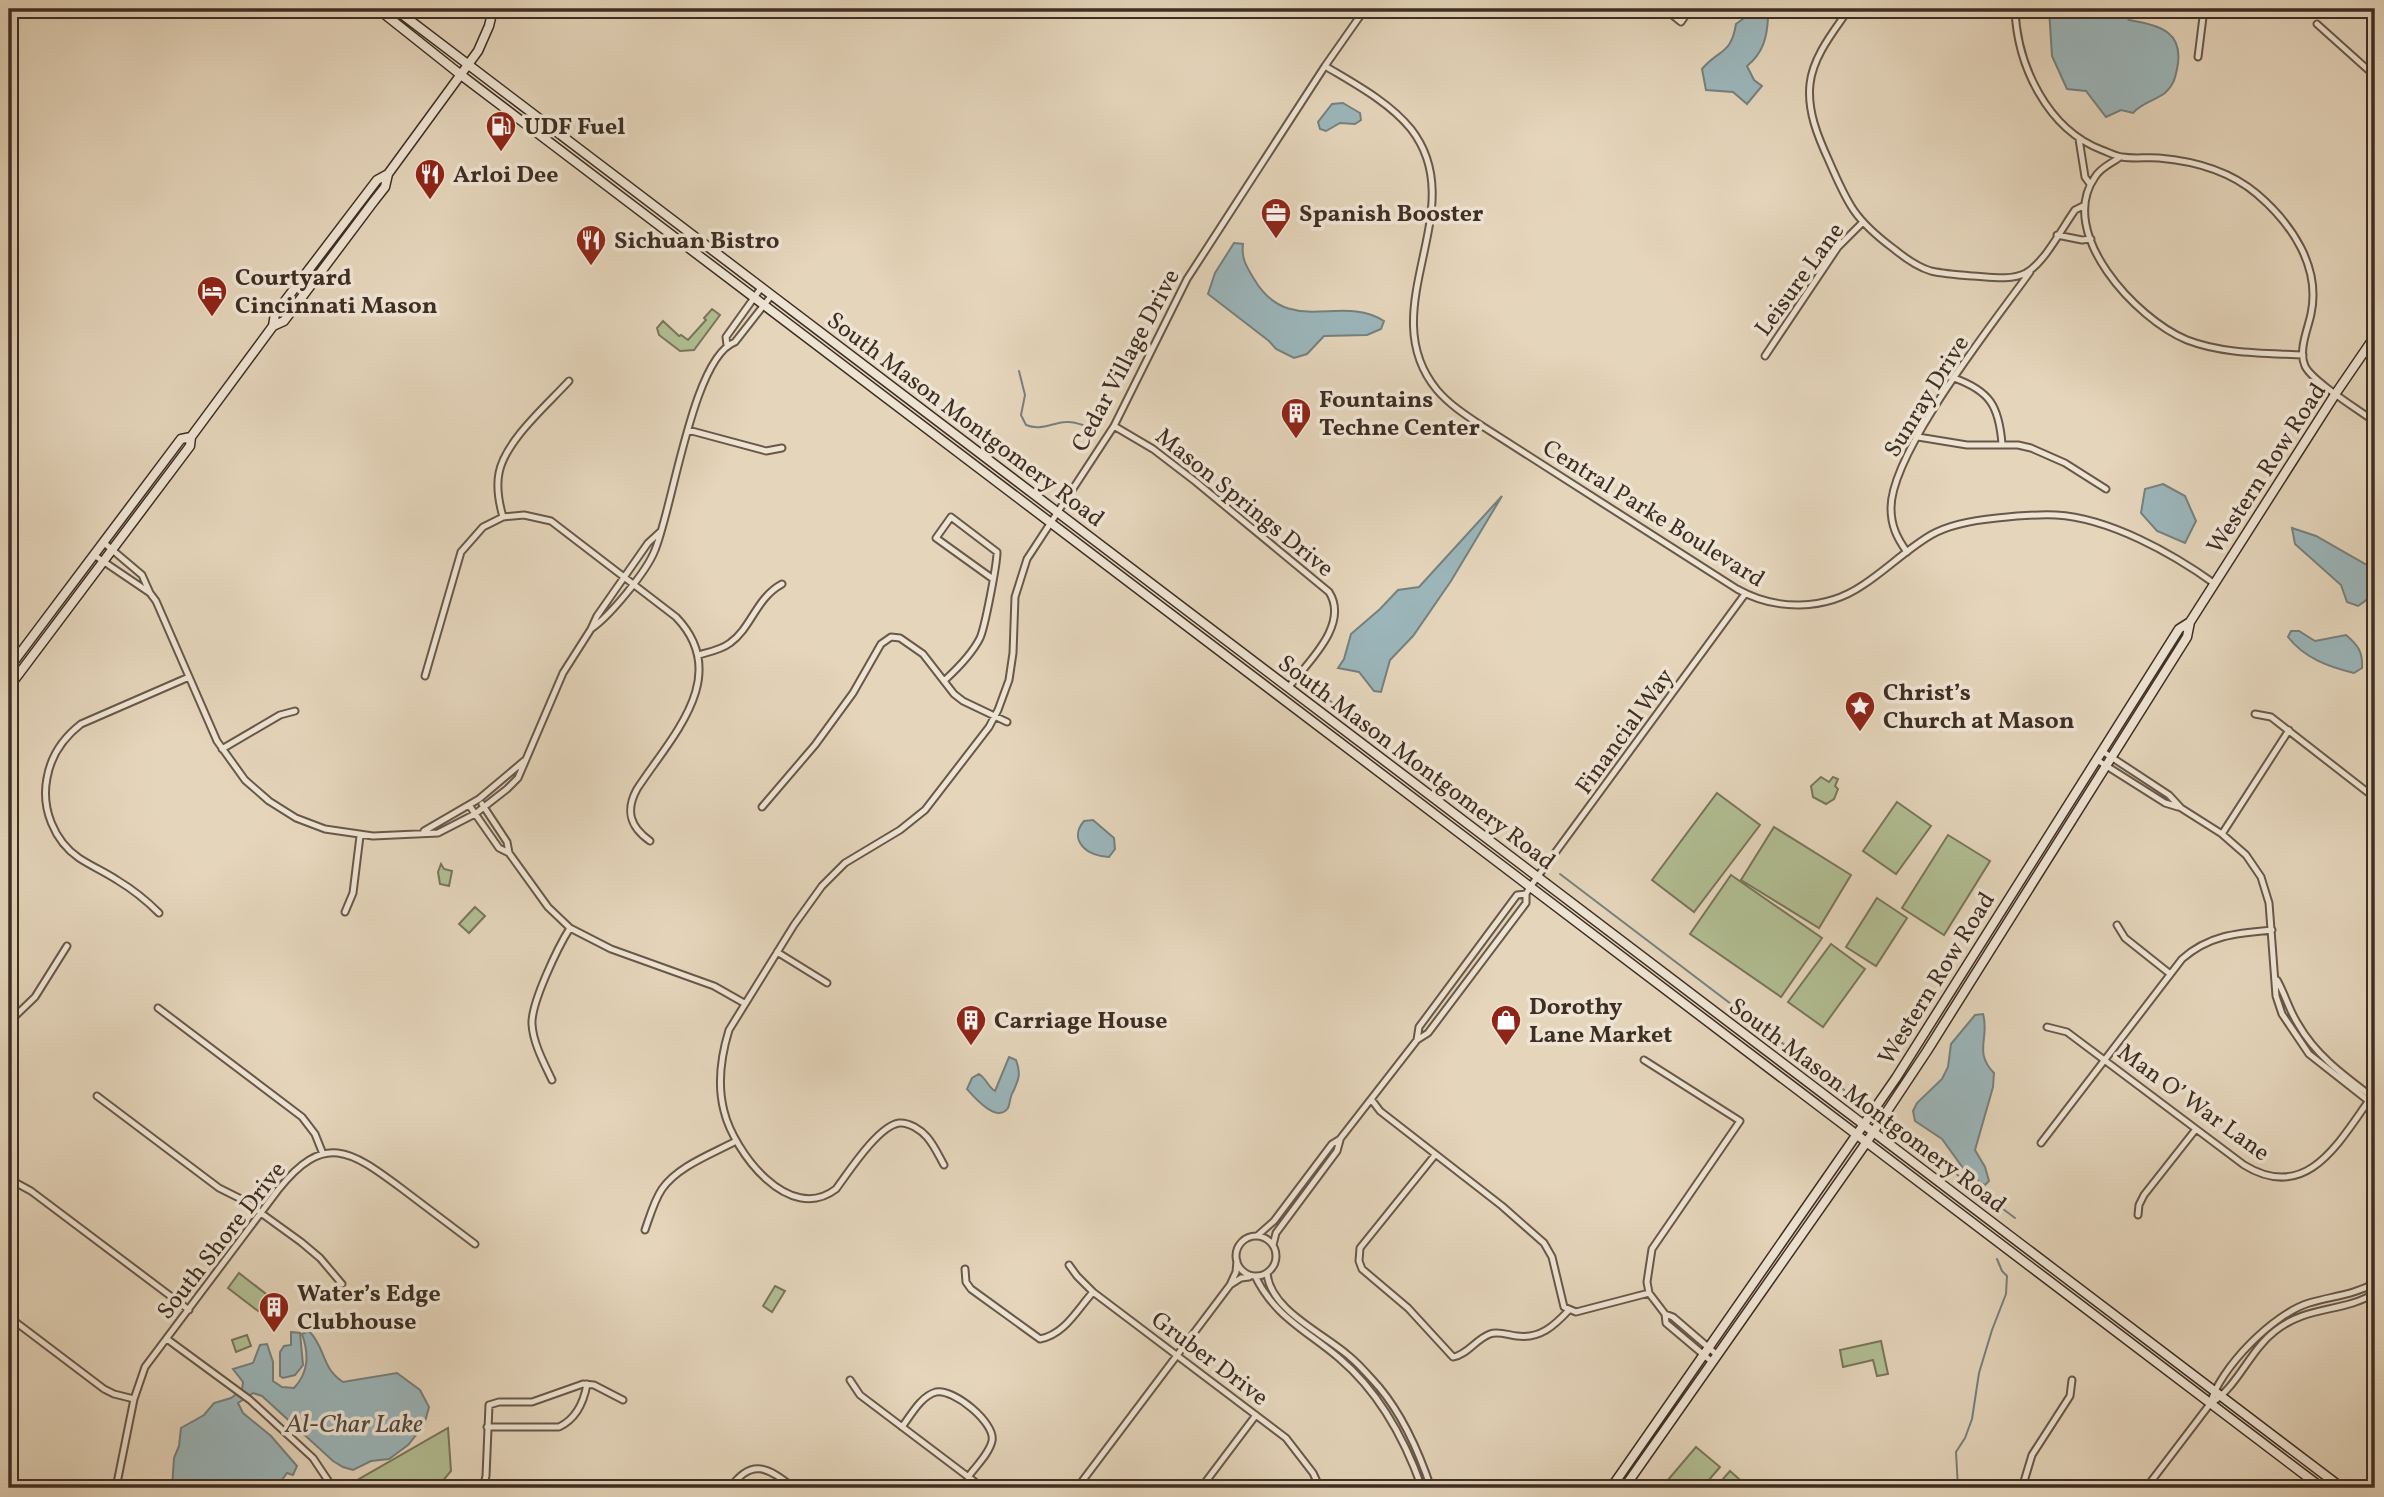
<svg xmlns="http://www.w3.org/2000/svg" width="2384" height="1497" viewBox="0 0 2384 1497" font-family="Vollkorn,serif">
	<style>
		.green { fill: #b1be93; stroke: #78765b; stroke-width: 2 }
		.water { fill: #9bb6bb; stroke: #76807e; stroke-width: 2 }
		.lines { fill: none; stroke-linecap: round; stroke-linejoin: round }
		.stream { stroke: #76807e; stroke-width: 2 }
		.street-casing { stroke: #685849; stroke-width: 9 }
		.secondary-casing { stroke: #3e2e23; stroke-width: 11 }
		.street { stroke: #eee4d3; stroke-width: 5 }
		.secondary { stroke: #eee4d3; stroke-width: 8 }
		.labels { text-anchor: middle; stroke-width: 7; stroke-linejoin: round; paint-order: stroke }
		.poi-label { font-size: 24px; font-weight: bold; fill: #3e2e23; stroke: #eee4d3; text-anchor: start }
		.street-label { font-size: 24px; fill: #3e2e23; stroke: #eee4d3 }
		.water-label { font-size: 26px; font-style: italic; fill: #514941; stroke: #eee4d3 }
	</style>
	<rect width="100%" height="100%" fill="#e5d5bb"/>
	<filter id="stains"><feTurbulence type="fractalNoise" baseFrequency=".00286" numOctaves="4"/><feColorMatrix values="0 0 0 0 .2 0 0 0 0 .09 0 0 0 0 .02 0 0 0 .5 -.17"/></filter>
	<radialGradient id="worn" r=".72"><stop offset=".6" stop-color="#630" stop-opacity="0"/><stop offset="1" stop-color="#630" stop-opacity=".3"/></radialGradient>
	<!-- green -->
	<path class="green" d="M 712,309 L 720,315 L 694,350 L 680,351 L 659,335 L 657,328 L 663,321 L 679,336 L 681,335 L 688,340 L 706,320 L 704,318 Z
		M 1821,777 L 1829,782 L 1833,777 L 1838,779 L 1835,786 L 1838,789 L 1834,799 L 1826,804 L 1813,797 L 1811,786 Z
		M 1717,793 L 1760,825 L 1694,912 L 1652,880 Z
		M 1897,802 L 1931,826 L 1896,874 L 1863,851 Z
		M 1774,827 L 1851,875 L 1819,928 L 1741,880 Z
		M 1948,835 L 1990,861 L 1944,935 L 1902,908 Z
		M 441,864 L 444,869 L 452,871 L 449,886 L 440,884 L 438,872 Z
		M 1731,875 L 1822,938 L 1781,997 L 1690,934 Z
		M 1877,898 L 1907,918 L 1876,966 L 1846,947 Z
		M 475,907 L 485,916 L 469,933 L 459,924 Z
		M 1831,944 L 1865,969 L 1823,1027 L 1788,1002 Z
		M 239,1273 L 270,1297 L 258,1311 L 228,1288 Z
		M 775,1286 L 785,1291 L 772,1312 L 763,1306 Z
		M 272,1298 L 284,1307 L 274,1319 L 262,1310 Z
		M 247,1335 L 251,1346 L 236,1352 L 232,1340 Z
		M 1881,1341 L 1888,1374 L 1877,1376 L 1873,1360 L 1843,1367 L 1840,1350 Z
		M 448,1428 L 451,1471 L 437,1488 L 348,1488 L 347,1486 Z
		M 1696,1447 L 1720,1467 L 1702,1488 L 1661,1488 Z
		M 1730,1471 L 1749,1488 L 1715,1488 Z"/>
	<!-- water -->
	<path class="water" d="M 2049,9 L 2121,9 L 2129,20 C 2160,25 2185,32 2177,69 C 2175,79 2173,86 2165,93 C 2154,101 2142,103 2133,113 L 2121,110 L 2106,117 L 2086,91 L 2067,89 L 2052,56 Z
		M 1751,13 L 1761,13 L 1768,18 C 1767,38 1763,53 1747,66 L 1754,80 L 1762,86 L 1747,104 L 1733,92 L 1706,90 L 1702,69 C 1719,49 1731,55 1736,24 Z
		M 1343,103 L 1360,113 L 1361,120 L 1355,124 L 1340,123 L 1326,131 L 1320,129 L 1318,122 L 1332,104 Z
		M 1234,243 L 1243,244 C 1241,259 1247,267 1254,279 C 1289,338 1341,293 1384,321 L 1381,329 L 1367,335 L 1324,336 L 1307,354 L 1294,358 L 1276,349 L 1269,341 L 1208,294 L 1215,273 Z
		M 2163,484 L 2185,496 L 2196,521 L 2185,543 L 2157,531 L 2141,513 L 2145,489 Z
		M 1502,496 L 1451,581 L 1413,636 L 1390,660 L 1381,692 L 1374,691 L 1359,672 L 1338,668 L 1344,659 L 1351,634 L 1380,609 L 1398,590 L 1419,587 Z
		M 2292,528 L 2316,536 L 2372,568 C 2380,587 2374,596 2358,606 L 2347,602 L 2341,585 L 2295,544 Z
		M 2291,631 L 2299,631 L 2315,641 L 2346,635 C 2358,645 2363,652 2362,668 L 2354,673 C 2329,667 2304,658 2288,637 Z
		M 1093,820 L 1114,838 L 1115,849 L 1109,857 C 1089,857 1067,841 1084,821 Z
		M 1983,1014 C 1990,1037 1973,1052 1994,1073 L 1993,1087 L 1975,1150 L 1985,1167 L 1989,1181 L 1985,1185 L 1968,1175 L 1942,1139 L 1915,1121 L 1913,1111 L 1917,1103 L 1942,1079 L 1948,1067 L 1951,1044 L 1975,1015 Z
		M 1009,1057 L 1016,1060 C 1021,1074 1019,1079 1013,1092 C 1010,1096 1010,1104 1008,1108 C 997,1124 974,1097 967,1089 L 972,1078 L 979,1074 C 986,1078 988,1087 995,1091 Z
		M 309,1331 C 326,1348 321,1368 343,1382 L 397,1373 L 420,1390 L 429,1407 L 424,1425 L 408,1445 L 389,1459 L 371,1461 L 353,1470 L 343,1467 L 333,1461 L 262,1396 L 253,1393 L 238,1403 L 243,1413 L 271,1436 L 297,1466 L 293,1475 L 287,1473 L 276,1488 L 172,1488 L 174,1458 L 179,1446 L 181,1428 L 204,1415 L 214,1403 L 231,1398 L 242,1390 L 243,1382 L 233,1369 L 253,1363 L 260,1345 L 267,1344 L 273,1362 L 273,1381 L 282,1387 L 294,1388 C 309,1372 309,1354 302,1334 Z
		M 291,1332 L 300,1333 L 303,1365 L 295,1375 L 283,1378 L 280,1376 L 280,1352 L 284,1346 L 291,1345 Z"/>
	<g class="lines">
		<!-- stream -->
		<path class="stream" d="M 1019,371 L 1025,395 L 1021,415 L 1026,425 C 1041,431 1051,423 1066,422 C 1074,421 1082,425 1089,427
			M 1303,681 L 1371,731
			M 1560,874 L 1860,1102
			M 1895,1128 L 2015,1218
			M 1958,1488 L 1956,1452 L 1965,1438 L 1972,1419 L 1979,1373 L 1992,1330 L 2006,1294 L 2007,1276 L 2002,1271 L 1997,1259"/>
		<!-- street casing -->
		<g class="street-casing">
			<path id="street" d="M 1665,9 L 1681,22 L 1690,9
				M 1849,9 C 1834,31 1813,56 1810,84 C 1807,111 1818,137 1829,161 C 1848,205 1855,220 1894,249 C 1905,258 1917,267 1931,271 C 1944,274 1959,275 1973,276 C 1990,277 2010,281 2026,273 C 2045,262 2062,228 2075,210 L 2083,206
				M 2015,9 C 2017,65 2047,129 2102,150 C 2108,152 2115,156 2122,157 C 2134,159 2147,157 2159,158 C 2194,161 2230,171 2257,194 C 2292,224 2321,267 2311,314 C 2308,329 2298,350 2305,366 C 2312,381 2359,410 2375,422
				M 2317,24 L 2375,76
				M 2198,57 L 2204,9
				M 1325,66 C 1355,84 1389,102 1411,129 C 1474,210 1370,309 1437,390 C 1449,404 1464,414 1479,424 L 1737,589 C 1776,611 1825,611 1863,585 C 1886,570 1907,549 1931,535 C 1950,524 1976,520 1997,518 C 2016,516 2036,514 2056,515 C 2109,518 2172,553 2215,584
				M 2079,139 L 2085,177 L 2090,184
				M 2120,157 C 2111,164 2101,167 2095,177 C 2056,233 2136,319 2187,340 C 2223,354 2265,353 2303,355
				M 2057,235 L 2082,240 L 2091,239
				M 727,345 L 726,337 L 761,288
				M 1765,356 L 1838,247 L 1862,223
				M 1954,378 C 1990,391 1999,406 2002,444
				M 1114,426 L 1153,449 L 1196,482 L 1329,592 C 1350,625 1307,663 1288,688
				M 688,430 L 766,451 L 782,448
				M 1918,437 L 1967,445 L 2018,445 L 2031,448 L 2065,463 L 2106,489
				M 503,517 C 499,503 496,488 499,473 C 505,441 547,405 569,381
				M 103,542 L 142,575 L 150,593
				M 1907,552 C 1897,538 1891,526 1891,508 C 1891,451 1995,321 2030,272
				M 94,555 L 150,593 L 156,601 L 217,741 L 245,780 L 269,801 L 296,818 L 325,829 L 373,836 L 438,833 L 475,814 L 507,789 L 518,778 L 563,673 L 591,629 L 597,616 L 648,543 L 660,532
				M 591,629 C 610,616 647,571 655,550 C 673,507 693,357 735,342 L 771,296
				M 698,655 C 709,652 721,650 730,643 C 752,627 756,598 782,584
				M 425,676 L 461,552 L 483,527 L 503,517 L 524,515 L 551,521 L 676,617 C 733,676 671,737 637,789 C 625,811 630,827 650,841
				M 945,680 C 958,668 972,654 980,638 C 985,627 997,564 997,552 L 951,517 L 936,538 L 993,579
				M 2255,714 L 2271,717 L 2375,798
				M 222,749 L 280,715 L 295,711
				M 2102,751 L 2169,795 L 2181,808 L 2222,834 L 2246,855 L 2261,877 L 2269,903 L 2276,996 L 2282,1014 L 2309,1054 L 2375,1106
				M 2097,760 L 2165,803 L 2178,807
				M 482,804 L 507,842 L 509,853
				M 469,805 L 499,848 L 509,853 L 548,907 L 570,928 L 611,949 L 714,986 L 744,1003
				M 762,807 L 815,745 L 853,693 L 881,644 L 891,637 L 900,638 L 923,654 L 954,694 L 963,701 L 1007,722
				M 424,831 L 479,799 L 524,761
				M 2222,834 L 2289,730
				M 345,912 L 353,893 L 360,836
				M 159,913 C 146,900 132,889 117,880 C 105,872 91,866 79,858 C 54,841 41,808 47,778 C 51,755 63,738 81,724 L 189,677
				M 2117,925 L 2125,938 L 2169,973
				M 777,952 L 827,983
				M 2277,980 C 2285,994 2289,1010 2298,1024 C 2316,1056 2346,1077 2375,1099
				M 158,1008 L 302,1117 L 315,1134 L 323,1154
				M 9,1022 L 35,997 L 67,946
				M 2047,1027 L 2067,1032 L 2244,1165 C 2309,1205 2341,1138 2375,1092
				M 1417,1040 L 1419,1027 L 1517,895 L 1526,894
				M 1644,1060 L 1740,1121 L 1652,1249 L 1647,1282 L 1649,1293
				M 552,1080 C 544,1063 533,1043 532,1024 C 531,1003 558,947 570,928
				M 97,1096 L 219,1188 L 243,1200 L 301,1242 L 320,1258 L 342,1284
				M 1371,1099 L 1380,1111 L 1502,1206 L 1544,1243 L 1552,1257 L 1564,1307 L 1576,1312 L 1649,1293 L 1665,1314 L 1666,1323 L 1711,1361
				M 2041,1143 L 2182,959 C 2209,935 2237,933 2272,930
				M 1435,1155 L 1360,1248 L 1359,1261 L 1362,1269 L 1408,1308 L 1453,1357 C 1467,1355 1476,1339 1490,1334 C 1498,1331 1508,1335 1517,1336 C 1540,1339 1554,1326 1569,1310
				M 944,1165 C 939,1156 934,1145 927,1137 C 921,1130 909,1122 899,1123 C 878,1126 848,1173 836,1189 C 789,1225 734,1152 724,1111 C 717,1084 721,1056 729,1030 L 794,925 L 822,886 L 845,863 L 900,830 L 925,810 L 989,727 L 998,710 L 1009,680 L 1013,653 L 1015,597 L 1027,559 L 1114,426 L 1187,279 L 1325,66 L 1365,9
				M 9,1179 L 31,1191 L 189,1310
				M 2138,1215 L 2139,1205 L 2144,1195 L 2196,1129
				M 645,1230 C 650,1216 654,1201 662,1189 C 678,1166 712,1154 736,1141
				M 1257,1236 L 1274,1221 L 1332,1144 L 1340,1139 L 1417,1040 L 1428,1033 L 1526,903 L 1526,894 L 1530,887 L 1745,594
				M1236 1256a20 20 0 1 1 40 0a20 20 0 1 1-40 0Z
				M 1273,1245 L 1276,1233 L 1337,1151 L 1340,1140
				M 1069,1265 L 1077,1276 L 1093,1292 L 1286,1438 L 1313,1473 L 1320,1488
				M 965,1269 L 966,1282 L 971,1289 L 1040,1339 C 1065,1334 1077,1310 1093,1292
				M 1267,1273 C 1270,1310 1323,1333 1349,1356 C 1360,1365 1369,1376 1379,1387 C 1404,1417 1419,1452 1431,1488
				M 1255,1276 C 1275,1317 1306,1330 1339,1358 C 1378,1391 1405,1440 1422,1488
				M 1230,1285 L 1241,1278 L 1249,1277
				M 1665,1314 L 1673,1317 L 1716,1354
				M 9,1317 L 104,1389 L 114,1394 L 134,1399
				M 167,1339 L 250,1400 L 313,1458 L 333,1488
				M 850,1380 L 860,1395 L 983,1488
				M 2210,1404 C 2238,1387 2249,1351 2275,1331 C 2307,1305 2343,1313 2375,1293
				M 487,1427 L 559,1427 C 576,1419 584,1401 587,1384
				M 902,1427 C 911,1415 921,1396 936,1392 C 953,1388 996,1423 992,1441 C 989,1454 976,1466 968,1477
				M 9,1482 L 15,1488
				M 116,1488 L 134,1399 L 145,1367 L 278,1190 C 324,1132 350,1150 401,1188 C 426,1207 450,1225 475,1244
				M 483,1488 L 486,1476 L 489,1405 L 499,1402 L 532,1402 L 583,1384 L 594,1385 L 623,1400
				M 730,1488 C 752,1457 768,1468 794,1488
				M 1077,1488 L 1230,1285 L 1236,1272 L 1237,1261
				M 1201,1488 L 1256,1415
				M 2022,1488 L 2032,1455 L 2070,1396 L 2072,1380
				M 2146,1488 L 2210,1404 C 2220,1368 2273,1314 2309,1303 C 2332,1296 2354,1295 2375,1283"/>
		</g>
		<!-- secondary casing -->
		<g class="secondary-casing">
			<path id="secondary" d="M 378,9 L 461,75 L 2322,1488
				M 395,9 L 2342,1488
				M 273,326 L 275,314 L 377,180 L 388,174 L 478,51 L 489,26 L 493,9
				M 9,668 L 181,439 L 191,437
				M 9,687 L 190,446 L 191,437 L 273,326 L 284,321 L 374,201 L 385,187 L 388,174
				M 1611,1488 L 1896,1078 L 2179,629 L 2190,622
				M 1624,1488 L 1866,1143 L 1927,1051 L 2187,637 L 2190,622 L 2336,393 L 2375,336"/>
		</g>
		<!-- street -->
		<use href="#street" class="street"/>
		<!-- secondary -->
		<use href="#secondary" class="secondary"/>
	</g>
	<!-- icons -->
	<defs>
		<g id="fuel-pin" transform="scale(1.575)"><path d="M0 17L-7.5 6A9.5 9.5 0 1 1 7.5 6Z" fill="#8f2418" stroke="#eee4d3"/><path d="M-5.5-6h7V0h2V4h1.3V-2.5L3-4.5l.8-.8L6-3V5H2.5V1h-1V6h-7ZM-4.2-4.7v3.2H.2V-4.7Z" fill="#fff"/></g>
		<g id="restaurant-pin" transform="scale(1.575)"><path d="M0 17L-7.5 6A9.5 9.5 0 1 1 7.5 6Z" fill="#8f2418" stroke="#eee4d3"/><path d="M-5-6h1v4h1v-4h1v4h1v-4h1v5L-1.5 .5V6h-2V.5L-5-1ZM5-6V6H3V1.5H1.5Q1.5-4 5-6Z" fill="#fff"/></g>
		<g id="office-pin" transform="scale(1.575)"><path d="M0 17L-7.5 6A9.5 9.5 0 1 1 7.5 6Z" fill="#8f2418" stroke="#eee4d3"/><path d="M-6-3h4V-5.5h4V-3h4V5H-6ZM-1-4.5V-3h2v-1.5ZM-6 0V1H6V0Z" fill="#fff"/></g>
		<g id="hotel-pin" transform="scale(1.575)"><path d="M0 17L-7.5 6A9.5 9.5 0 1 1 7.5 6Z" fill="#8f2418" stroke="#eee4d3"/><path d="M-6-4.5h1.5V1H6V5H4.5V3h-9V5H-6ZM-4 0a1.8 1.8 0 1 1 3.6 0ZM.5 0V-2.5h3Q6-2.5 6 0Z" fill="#fff"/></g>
		<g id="building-pin" transform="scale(1.575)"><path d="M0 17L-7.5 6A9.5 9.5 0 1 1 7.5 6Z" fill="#8f2418" stroke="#eee4d3"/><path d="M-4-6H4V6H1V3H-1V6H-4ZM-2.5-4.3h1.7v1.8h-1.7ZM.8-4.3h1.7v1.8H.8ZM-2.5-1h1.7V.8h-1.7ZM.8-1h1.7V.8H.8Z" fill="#fff"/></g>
		<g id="sight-pin" transform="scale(1.575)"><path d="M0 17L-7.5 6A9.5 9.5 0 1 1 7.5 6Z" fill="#8f2418" stroke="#eee4d3"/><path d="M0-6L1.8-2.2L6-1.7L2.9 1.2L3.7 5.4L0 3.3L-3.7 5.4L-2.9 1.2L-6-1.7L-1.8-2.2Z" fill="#fff"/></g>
		<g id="shop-pin" transform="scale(1.575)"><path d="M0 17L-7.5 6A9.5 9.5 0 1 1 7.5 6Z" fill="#8f2418" stroke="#eee4d3"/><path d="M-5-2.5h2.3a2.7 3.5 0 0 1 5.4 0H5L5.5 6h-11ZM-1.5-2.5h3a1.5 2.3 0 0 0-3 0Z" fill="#fff"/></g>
	</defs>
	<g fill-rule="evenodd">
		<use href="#fuel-pin" x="501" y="126"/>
		<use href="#restaurant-pin" x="430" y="174"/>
		<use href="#office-pin" x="1276" y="213"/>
		<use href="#restaurant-pin" x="591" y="240"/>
		<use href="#hotel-pin" x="212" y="291"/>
		<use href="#building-pin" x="1296" y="413"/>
		<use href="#sight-pin" x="1860" y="706"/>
		<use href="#building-pin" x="971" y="1020"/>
		<use href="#shop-pin" x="1506" y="1020"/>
		<use href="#building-pin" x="274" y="1307"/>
	</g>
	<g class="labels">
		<!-- poi labels -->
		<g class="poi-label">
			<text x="524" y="134">UDF Fuel</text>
			<text x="453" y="182">Arloi Dee</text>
			<text x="1299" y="221">Spanish Booster</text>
			<text x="614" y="248">Sichuan Bistro</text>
			<text x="235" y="285">Courtyard<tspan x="235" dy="28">Cincinnati Mason</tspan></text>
			<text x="1319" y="407">Fountains<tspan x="1319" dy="28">Techne Center</tspan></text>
			<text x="1883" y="700">Christ’s<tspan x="1883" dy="28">Church at Mason</tspan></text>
			<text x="1529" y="1014">Dorothy<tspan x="1529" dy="28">Lane Market</tspan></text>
			<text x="994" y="1028">Carriage House</text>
			<text x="297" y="1301">Water’s Edge<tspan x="297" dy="28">Clubhouse</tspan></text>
		</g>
		<!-- street labels -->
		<g class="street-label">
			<text transform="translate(1799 279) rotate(-54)" y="8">Leisure Lane</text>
			<text transform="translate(1125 360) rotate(-62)" y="8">Cedar Village Drive</text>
			<text transform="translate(1926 396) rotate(-58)" y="8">Sunray Drive</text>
			<text transform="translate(966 419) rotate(37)" y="8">South Mason Montgomery Road</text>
			<text transform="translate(2266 468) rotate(-57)" y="8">Western Row Road</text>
			<text transform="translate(1245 502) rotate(39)" y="8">Mason Springs Drive</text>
			<text transform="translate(1654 513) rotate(32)" y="8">Central Parke Boulevard</text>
			<text transform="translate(1624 731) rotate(-54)" y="8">Financial Way</text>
			<text transform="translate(1417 762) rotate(37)" y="8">South Mason Montgomery Road</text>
			<text transform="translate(1936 978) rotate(-58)" y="8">Western Row Road</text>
			<text transform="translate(2194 1102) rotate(36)" y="8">Man O’ War Lane</text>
			<text transform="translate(1868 1105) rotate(37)" y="8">South Mason Montgomery Road</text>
			<text transform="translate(221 1240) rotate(-52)" y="8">South Shore Drive</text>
			<text transform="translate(1210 1358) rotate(37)" y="8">Gruber Drive</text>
		</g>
		<!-- water labels -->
		<g class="water-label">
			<text x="354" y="1432">Al-Char Lake</text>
		</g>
	</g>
	<!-- margin -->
	<rect width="2384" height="1497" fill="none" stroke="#e5d5bb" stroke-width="35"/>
	<rect x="10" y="10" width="2363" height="1476" fill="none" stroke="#3e2e23" stroke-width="3.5"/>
	<rect x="18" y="18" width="2349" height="1462" fill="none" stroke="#3e2e23" stroke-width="2"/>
	<rect width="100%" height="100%" filter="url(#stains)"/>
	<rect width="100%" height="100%" fill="url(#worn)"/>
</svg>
